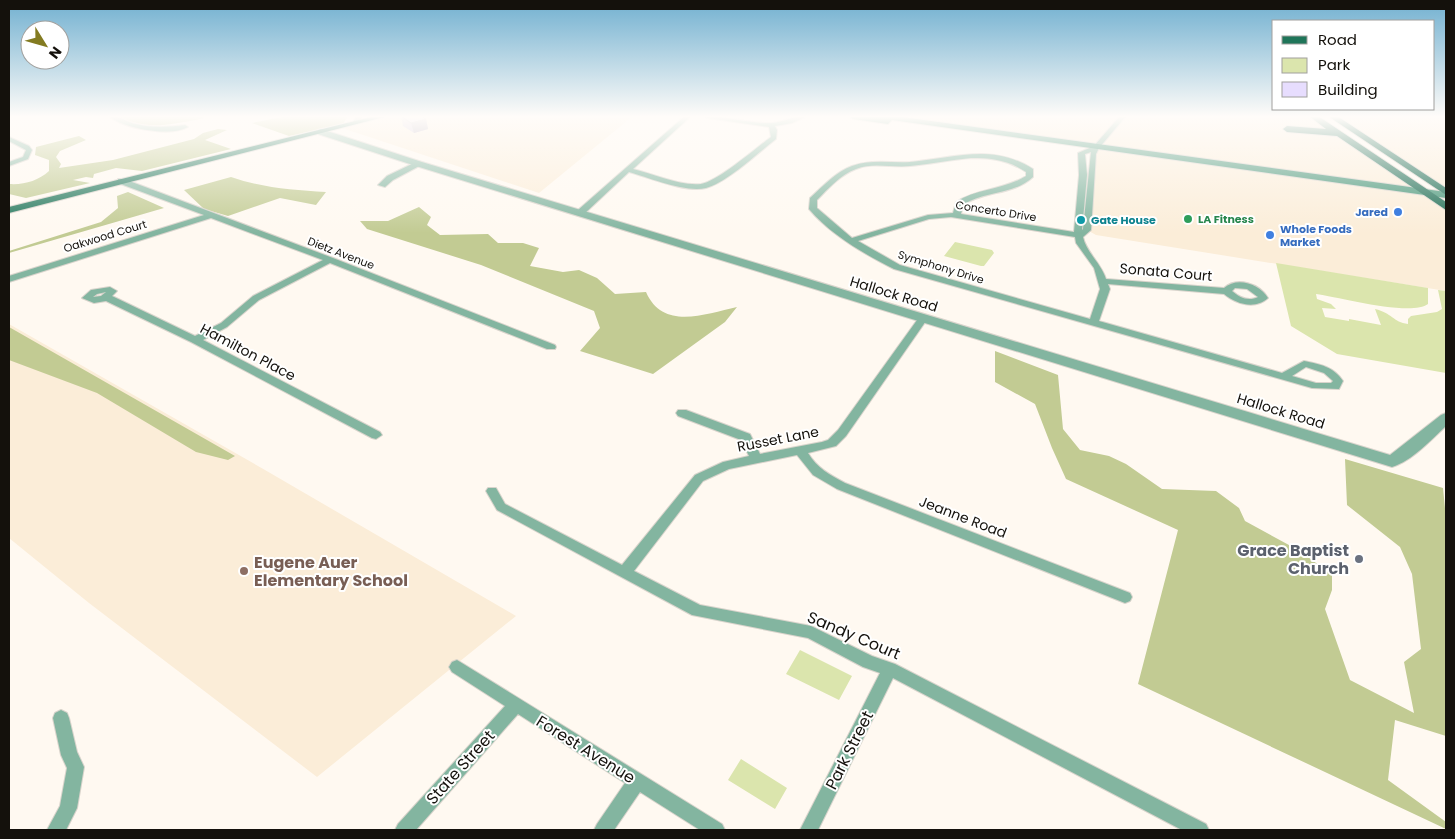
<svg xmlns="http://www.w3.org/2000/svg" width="1455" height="839" viewBox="0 0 1455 839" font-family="Poppins,sans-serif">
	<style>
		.built { fill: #fbedd8 }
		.green { fill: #dbe5ad }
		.forest { fill: #c2cb93 }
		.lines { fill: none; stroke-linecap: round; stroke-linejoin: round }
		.minor-casing { stroke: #d9d4cc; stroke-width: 2 }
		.tertiary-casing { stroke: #d9d4cc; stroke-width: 2 }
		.secondary-casing { stroke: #d9d4cc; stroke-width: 2 }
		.primary-casing { stroke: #d9d4cc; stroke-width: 2 }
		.trunk-casing { stroke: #d9d4cc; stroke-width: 2 }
		.minor { fill: #83b5a0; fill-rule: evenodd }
		.tertiary { fill: #83b5a0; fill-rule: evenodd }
		.secondary { fill: #419274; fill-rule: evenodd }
		.primary { fill: #1f7559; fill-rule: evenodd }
		.trunk { fill: #16684e; fill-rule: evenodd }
		.wall { fill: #c7beda }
		.shaded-wall { fill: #a29bb2 }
		.building { fill: #e7ddfe; stroke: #a29bb2 }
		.shop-dot { fill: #3f7fe0; stroke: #fff; stroke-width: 2 }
		.leisure-dot { fill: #2e9e5b; stroke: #fff; stroke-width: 2 }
		.culture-dot { fill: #0f9aa8; stroke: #fff; stroke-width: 2 }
		.worship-dot { fill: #6b7280; stroke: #fff; stroke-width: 2 }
		.education-dot { fill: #8d6e63; stroke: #fff; stroke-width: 2 }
		.labels { text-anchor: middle; stroke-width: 4; stroke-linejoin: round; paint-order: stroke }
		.far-street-label { font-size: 11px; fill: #14110c; stroke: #fff }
		.far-shop-label { font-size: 11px; font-weight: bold; fill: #366cbe; stroke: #fff; text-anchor: end }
		.far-leisure-label { font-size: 11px; font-weight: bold; fill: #27864d; stroke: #fff; text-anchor: start }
		.far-culture-label { font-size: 11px; font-weight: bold; fill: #0d838f; stroke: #fff; text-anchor: start }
		.street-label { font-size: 14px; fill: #14110c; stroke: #fff }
		.near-worship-label { font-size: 16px; font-weight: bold; fill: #5b616d; stroke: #fff; text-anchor: end }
		.near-education-label { font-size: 16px; font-weight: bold; fill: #785e54; stroke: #fff; text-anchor: start }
		.near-street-label { font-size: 16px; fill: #14110c; stroke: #fff }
	</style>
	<rect width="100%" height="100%" fill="#fff9f1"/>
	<!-- built -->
	<path class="built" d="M 384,116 L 633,116 L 539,193 L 339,127 Z
		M 853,116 L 1313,116 L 1446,207 L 1446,291 L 1096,235 L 1087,230 L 1095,147 Z
		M 1332,116 L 1446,116 L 1446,192 Z
		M 9,324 L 265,470 L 516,616 L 317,777 L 89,603 L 9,538 Z"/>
	<!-- green -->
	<path class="green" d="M 955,242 L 992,250 L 994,253 L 984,266 L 981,266 L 944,256 Z
		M 1276,263 L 1428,288 L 1428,304 C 1411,317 1339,297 1316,294 L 1317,299 L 1331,304 L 1336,309 L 1322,308 L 1325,317 L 1349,321 L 1349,319 L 1381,325 L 1375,309 C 1392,313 1393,322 1408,324 L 1408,319 L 1411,316 L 1437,312 L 1442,309 L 1438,290 L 1446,291 L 1446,373 L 1337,354 L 1291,326 Z
		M 800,650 L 852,676 L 839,700 L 786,674 Z
		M 741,759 L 787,788 L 775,809 L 728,780 Z"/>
	<!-- forest -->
	<path class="forest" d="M 118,116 L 209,116 C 199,120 189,121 178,123 C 153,127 144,126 120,118 Z
		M 287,116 L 348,116 L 343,124 L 289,136 L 252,123 Z
		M 218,129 L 227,130 L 205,140 L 231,149 L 142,171 L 116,168 L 94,174 L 93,178 L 86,177 L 73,180 L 90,183 L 26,198 L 9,194 L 9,184 C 24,185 38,181 49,171 L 49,160 L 35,155 L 36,147 L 79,136 L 86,140 L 60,151 L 56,157 L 61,164 L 59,168 L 113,160 L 194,139 L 203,133 Z
		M 231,177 C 263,188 293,190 326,192 L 316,205 L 280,198 L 228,216 L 204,209 L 184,190 Z
		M 128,192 L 164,208 L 9,253 L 9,251 L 101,222 L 118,208 L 117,196 Z
		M 419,207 L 431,217 L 427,225 L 440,235 L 488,234 L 498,243 L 523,243 L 539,248 L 530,266 L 563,272 L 579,270 L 597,278 L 615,294 L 646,292 C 663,331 705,314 737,307 L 725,322 L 653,374 L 580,351 L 600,328 L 594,311 L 481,265 L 367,229 L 360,221 L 388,221 Z
		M 9,327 L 235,456 L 228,460 L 196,452 L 97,393 L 9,360 Z
		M 995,351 L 1058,375 L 1063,429 L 1080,450 L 1109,456 L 1126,464 L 1162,489 L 1216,491 L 1239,508 L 1245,521 L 1300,551 L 1332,575 L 1332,590 L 1325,609 L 1350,680 L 1414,713 L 1404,662 L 1421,649 L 1412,574 L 1400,547 L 1347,505 L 1345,459 L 1443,488 L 1446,518 L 1446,736 L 1395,720 L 1388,780 L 1446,822 L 1446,829 L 1138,684 L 1178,530 L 1066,479 L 1052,448 L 1035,404 L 995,382 Z"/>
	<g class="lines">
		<!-- minor casing -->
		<g class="minor-casing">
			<path id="minor" d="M 109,116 C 119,115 126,122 136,124 C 152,128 169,127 185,125 L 188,127 C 171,137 124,129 109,116 Z
				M 357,116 L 363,116 L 357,124 L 353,124 L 352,123 Z
				M 685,116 L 691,116 L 633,169 C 654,174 679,186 701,184 C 717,182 756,148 771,137 L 769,127 L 707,118 L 704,116 C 726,116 751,124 772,123 C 784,122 795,115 807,116 L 792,123 L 775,126 L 777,130 L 776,139 C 758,153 726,183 706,188 C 686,193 650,178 629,172 L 584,214 L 578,214 L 578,210 Z
				M 1120,116 L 1126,116 L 1099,148 L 1096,154 L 1091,230 L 1083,237 C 1086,252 1101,263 1106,279 L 1224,288 C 1237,276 1260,284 1268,298 C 1255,310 1236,304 1224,294 L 1108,284 L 1110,289 L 1099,321 L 1282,373 L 1304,361 C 1320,364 1334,367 1343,381 L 1339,389 L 1312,388 L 894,269 C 864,254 831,235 809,209 L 810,198 C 823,186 836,172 852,166 C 871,159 890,163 910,162 C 954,158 992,143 1033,169 L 1033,177 C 1014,195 984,191 963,205 L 961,214 L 1074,232 L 1079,175 L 1078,153 L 1094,146 ZM 1091,152 L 1083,229 L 1082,230 L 1087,175 L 1085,154 ZM 971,158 C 992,158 1008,160 1026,172 L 1026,176 C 1004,190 978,188 956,202 L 953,213 L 928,215 L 852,238 L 817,208 L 817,200 C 828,189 840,175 856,169 C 873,162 892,168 910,166 C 930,164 951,160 971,158 ZM 951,217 L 1075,237 L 1076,243 L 1094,268 L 1100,289 L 1090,319 L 900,265 L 858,241 L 929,219 ZM 1235,288 L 1247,289 L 1258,297 C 1248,302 1239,297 1232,291 ZM 1306,367 L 1324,373 L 1333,381 L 1331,383 L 1316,383 L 1292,376 Z
				M 9,137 L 29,146 L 32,150 L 28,159 L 9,166 L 9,162 L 23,157 L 26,150 L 9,141 Z
				M 416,162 L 423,164 L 393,180 L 385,187 L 378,185 L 387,176 Z
				M 118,179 L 124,179 L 333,258 L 555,345 L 556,347 L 555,349 L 547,349 L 330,263 L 259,300 L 227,327 L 203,340 L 380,432 L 382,435 L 376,439 L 372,438 L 191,342 L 106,301 L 94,303 L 82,298 L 91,290 L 110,287 L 117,291 L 112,296 L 195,336 L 221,323 L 253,296 L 323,260 L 211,218 L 9,282 L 9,276 L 204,215 L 118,183 ZM 106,292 L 101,296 L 93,297 L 97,294 Z
				M 923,315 L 928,318 L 846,436 L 836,446 L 808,453 C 817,468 830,475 845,483 L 1130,593 L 1132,597 L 1130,601 L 1125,603 L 1120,601 L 837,489 L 813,475 L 797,455 L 729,469 L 703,481 L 634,571 L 700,605 L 811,626 L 872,656 L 895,664 L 1206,824 L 1209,830 L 1182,830 L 893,678 L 818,830 L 800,830 L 880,673 L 863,667 L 808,638 L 692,615 L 497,510 L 486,491 L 488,488 L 496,488 L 505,504 L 622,565 L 695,475 L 723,462 L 749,456 L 741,440 L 678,416 L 676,413 L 678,410 L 686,410 L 750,434 L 760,454 L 822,442 L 828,440 L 838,430 L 920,316 Z
				M 457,660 L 722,824 L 725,830 L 700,830 L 640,792 L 614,830 L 594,830 L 597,824 L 625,783 L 518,714 L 416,830 L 395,830 L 398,824 L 505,706 L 452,672 L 449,667 L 452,662 Z
				M 61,710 L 67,713 L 69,718 L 77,752 L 84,767 L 77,808 L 66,830 L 47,830 L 60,806 L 67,768 L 61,755 L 53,718 L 55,713 Z"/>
		</g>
		<!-- tertiary casing -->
		<g class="tertiary-casing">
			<path id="tertiary" d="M 321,129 L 422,162 L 1390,455 L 1441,415 L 1446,413 L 1446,426 C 1431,440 1412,461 1392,467 L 416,166 L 318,134 L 318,130 Z"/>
		</g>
		<!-- secondary casing -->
		<g class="secondary-casing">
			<path id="secondary" d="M 849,116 L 895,116 L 1446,192 L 1446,198 L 892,120 L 888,124 L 853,119 Z"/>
		</g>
		<!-- primary casing -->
		<g class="primary-casing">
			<path id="primary" d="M 375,116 L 388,116 L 9,213 L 9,207 Z"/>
		</g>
		<!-- trunk casing -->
		<g class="trunk-casing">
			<path id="trunk" d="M 1309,116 L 1318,116 L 1446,202 L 1446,210 L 1337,136 L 1287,132 L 1283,129 L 1287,126 L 1326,129 Z
				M 1328,116 L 1337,116 L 1446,188 L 1446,195 Z"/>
		</g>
		<!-- minor -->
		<use href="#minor" class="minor"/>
		<!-- tertiary -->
		<use href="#tertiary" class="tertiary"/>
		<!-- secondary -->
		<use href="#secondary" class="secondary"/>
		<!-- primary -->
		<use href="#primary" class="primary"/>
		<!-- trunk -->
		<use href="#trunk" class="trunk"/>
	</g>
	<!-- wall -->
	<path class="wall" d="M 401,116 L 426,119 L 428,129 L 414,133 L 403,126 Z"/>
	<!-- shaded-wall -->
	<path class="shaded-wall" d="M 426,119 L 428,129 L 414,133 L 411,123 Z"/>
	<!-- building -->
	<path class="building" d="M 401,116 L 421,116 L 426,119 L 411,123 Z"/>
	<!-- sky -->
	<linearGradient id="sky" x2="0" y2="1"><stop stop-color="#71b0d0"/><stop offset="0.5" stop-color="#fffcf9"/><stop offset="1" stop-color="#fffcf9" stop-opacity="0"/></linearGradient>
	<rect width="1455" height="233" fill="url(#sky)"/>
	<!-- markers -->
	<g class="shop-dot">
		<circle cx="1398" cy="212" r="5"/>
		<circle cx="1270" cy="235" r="5"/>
	</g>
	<circle class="leisure-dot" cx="1188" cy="219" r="5"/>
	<circle class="culture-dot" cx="1081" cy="220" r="5"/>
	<circle class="worship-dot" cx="1359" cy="559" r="5"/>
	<circle class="education-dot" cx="244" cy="571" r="5"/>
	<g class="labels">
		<!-- far-street labels -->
		<g class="far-street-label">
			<text transform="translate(996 211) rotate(9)" y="4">Concerto Drive</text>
			<text transform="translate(105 236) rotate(-17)" y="4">Oakwood Court</text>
			<text transform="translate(341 253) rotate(21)" y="4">Dietz Avenue</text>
			<text transform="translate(941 267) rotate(17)" y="4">Symphony Drive</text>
		</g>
		<!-- far-shop labels -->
		<g class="far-shop-label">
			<text x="1388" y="216">Jared</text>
			<text x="1280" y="233" text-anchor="start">Whole Foods<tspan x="1280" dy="13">Market</tspan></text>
		</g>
		<!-- far-leisure labels -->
		<g class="far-leisure-label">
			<text x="1198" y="223">LA Fitness</text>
		</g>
		<!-- far-culture labels -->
		<g class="far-culture-label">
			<text x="1091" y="224">Gate House</text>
		</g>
		<!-- street labels -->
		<g class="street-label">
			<text transform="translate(1166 272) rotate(5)" y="5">Sonata Court</text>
			<text transform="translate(894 294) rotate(17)" y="5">Hallock Road</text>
			<text transform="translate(248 352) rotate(28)" y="5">Hamilton Place</text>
			<text transform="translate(1281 411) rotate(17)" y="5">Hallock Road</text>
			<text transform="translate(778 439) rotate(-11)" y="5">Russet Lane</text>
			<text transform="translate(963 517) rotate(21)" y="5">Jeanne Road</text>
		</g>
		<!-- near-worship labels -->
		<g class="near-worship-label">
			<text x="1349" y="556">Grace Baptist<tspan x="1349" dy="18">Church</tspan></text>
		</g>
		<!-- near-education labels -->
		<g class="near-education-label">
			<text x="254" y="568">Eugene Auer<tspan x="254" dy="18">Elementary School</tspan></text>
		</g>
		<!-- near-street labels -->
		<g class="near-street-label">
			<text transform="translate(854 635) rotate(23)" y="6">Sandy Court</text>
			<text transform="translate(586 749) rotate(32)" y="6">Forest Avenue</text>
			<text transform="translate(849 750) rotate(-63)" y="6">Park Street</text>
			<text transform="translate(460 767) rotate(-48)" y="6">State Street</text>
		</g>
	</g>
	<!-- border -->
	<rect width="1455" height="839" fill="none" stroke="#14110c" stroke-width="20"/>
	<!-- legend -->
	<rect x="1272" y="20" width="162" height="90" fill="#ffffff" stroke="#a1a09e"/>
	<rect x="1282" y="36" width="25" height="8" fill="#1f7559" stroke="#a1a09e"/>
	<text x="1318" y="45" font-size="15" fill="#14110c">Road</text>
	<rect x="1282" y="58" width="25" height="15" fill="#dbe5ad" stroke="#a1a09e"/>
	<text x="1318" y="70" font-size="15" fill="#14110c">Park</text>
	<rect x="1282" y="82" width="25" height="15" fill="#e7ddfe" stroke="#a1a09e"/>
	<text x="1318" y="95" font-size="15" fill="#14110c">Building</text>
	<!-- north arrow -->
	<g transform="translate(45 45) rotate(127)"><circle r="24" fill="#ffffff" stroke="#a1a09e"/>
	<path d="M0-4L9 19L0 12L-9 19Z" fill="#837b21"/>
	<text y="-8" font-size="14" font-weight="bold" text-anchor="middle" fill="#14110c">N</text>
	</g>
</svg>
